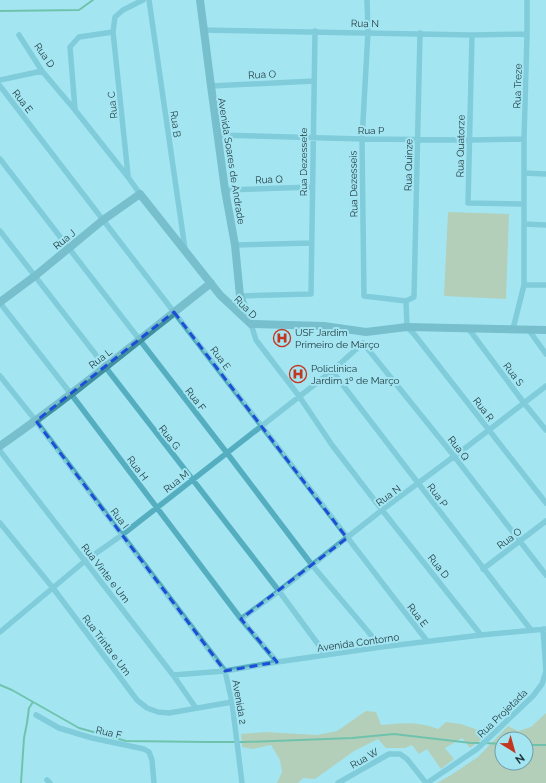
<svg xmlns="http://www.w3.org/2000/svg" width="546" height="783" viewBox="0 0 546 783" font-family="Raleway,sans-serif">
	<style>
		.green { fill: #c7b374; fill-rule: evenodd }
		.lines { fill: none; stroke-linecap: round; stroke-linejoin: round }
		.stream { stroke: #309a58; stroke-width: 2 }
		.street { stroke: #54aebf; stroke-width: 5.5 }
		.secondary { stroke: #40909f; stroke-width: 8 }
		.marked { fill: none; stroke: #1d4ed8; stroke-width: 3; stroke-dasharray: 8 5; stroke-linejoin: round }
		.labels { text-anchor: middle; stroke-width: 4; stroke-linejoin: round; paint-order: stroke }
		.street-label { font-size: 10px; fill: #1e383d; stroke: #a4e5f2 }
		.poi-label { font-size: 10px; fill: #1e383d; stroke: #a4e5f2; text-anchor: start }
	</style>
	<rect width="100%" height="100%" fill="#a4e5f2"/>
	<!-- green -->
	<path class="green" d="M 448,212 L 509,214 L 506,299 L 444,296 Z
		M 366,711 L 376,712 L 381,725 C 403,723 417,721 438,729 L 446,722 L 461,724 L 489,734 L 470,748 L 462,738 L 445,748 L 454,759 L 441,769 L 427,749 L 419,754 L 412,745 L 405,748 L 386,748 L 378,739 L 354,751 L 315,779 L 303,778 L 298,783 L 277,783 L 282,772 L 280,760 L 271,745 L 253,749 L 242,747 L 241,734 L 266,732 L 317,735 L 337,731 Z
		M 546,713 L 546,783 L 437,783 L 451,775 L 478,757 L 508,726 L 518,731 L 531,727 ZM 502,739 L 526,739 L 526,763 L 502,763 Z"/>
	<g class="lines">
		<!-- stream -->
		<path class="stream" d="M 0,11 L 79,10 L 93,0
			M 0,685 L 12,690 L 79,728 L 126,741 L 207,742 L 244,742 L 352,738 L 394,734 L 471,743 L 481,743
			M 485,743 L 502,744
			M 526,745 L 546,745
			M 21,783 L 24,738 L 27,723 L 29,708 L 33,702"/>
		<!-- street -->
		<path class="street" d="M 149,0 L 185,249
			M 367,0 L 368,32 L 362,139 L 364,296 L 406,301 L 414,297 L 420,33
			M 203,30 L 472,35 L 527,34
			M 19,35 L 42,71 L 75,110 L 128,177 L 140,194
			M 472,35 L 468,203 L 524,204
			M 0,80 L 42,71
			M 0,86 L 427,641
			M 211,86 L 314,81
			M 75,109 L 70,47 L 79,37 L 113,32
			M 218,135 L 362,139 L 469,140 L 524,139
			M 0,159 L 227,453 L 312,565 L 381,647
			M 524,173 L 546,174
			M 128,175 L 113,32 L 115,17 L 123,10 L 143,0
			M 225,190 L 312,187
			M 524,224 L 546,225
			M 0,231 L 279,591 L 326,655
			M 235,245 L 311,243
			M 524,285 L 546,285
			M 240,296 L 311,294 L 315,31
			M 406,301 L 407,327 L 414,334 L 546,503
			M 0,303 L 71,394 L 241,619 L 277,662
			M 251,324 L 256,340 L 299,396 L 332,445 L 382,510 L 481,635
			M 468,328 L 524,403 L 546,430
			M 513,329 L 524,285 L 524,139 L 527,34 L 527,0
			M 528,329 L 546,354
			M 363,343 L 454,456 L 546,575
			M 332,371 L 531,630
			M 0,376 L 36,421 L 225,671 L 232,702 L 242,783
			M 0,451 L 173,675 L 196,708
			M 0,523 L 53,588 L 137,700 L 147,708 L 158,712 L 169,713 L 232,702
			M 483,569 L 546,521
			M 241,619 L 279,591 L 382,510 L 468,446 L 546,386
			M 0,632 L 85,561 L 122,535 L 332,371 L 363,343
			M 173,675 L 225,671 L 277,662 L 381,647 L 481,635 L 546,629
			M 36,715 L 59,728 L 92,738 L 144,749 L 149,752 L 152,760 L 154,783
			M 47,780 L 50,783
			M 338,783 L 389,754 L 400,754 L 407,759 L 426,783
			M 427,783 L 477,749 L 492,735 L 533,696 L 542,684 L 546,671 L 543,629"/>
		<!-- secondary -->
		<path class="secondary" d="M 200,0 L 211,86 L 225,190 L 235,245 L 240,296 L 250,321
			M 0,302 L 35,276 L 103,220 L 140,194 L 220,295 L 251,324
			M 251,324 L 324,326 L 366,332 L 407,327 L 546,330
			M 0,446 C 73,395 141,338 211,283"/>
	</g>
	<!-- marked area -->
	<path d="M0 0H546V783H0ZM 174,312 L 347,538 L 241,619 L 277,662 L 225,671 L 36,421 Z" fill="#a4e5f2" fill-opacity=".55" fill-rule="evenodd"/>
	<path class="marked" d="M 174,312 L 347,538 L 241,619 L 277,662 L 225,671 L 36,421 Z"/>
	<!-- icons -->
	<defs>
		<g id="hospital-ring" transform="scale(0.9)"><circle r="9.5" fill="#a4e5f2" stroke="#c33720" stroke-width="1.5"/><path d="M-5-5h3v3.5h4V-5h3V5h-3V1.5h-4V5h-3Z" fill="#c33720"/></g>
	</defs>
	<g fill-rule="evenodd">
		<use href="#hospital-ring" x="282" y="338"/>
		<use href="#hospital-ring" x="298" y="374"/>
	</g>
	<g class="labels">
		<!-- street labels -->
		<g class="street-label">
			<text transform="translate(365 23) rotate(1)" y="4">Rua N</text>
			<text transform="translate(45 55) rotate(55)" y="4">Rua D</text>
			<text transform="translate(262 74) rotate(-3)" y="4">Rua O</text>
			<text transform="translate(517 86) rotate(-88)" y="4">Rua Treze</text>
			<text transform="translate(23 101) rotate(52)" y="4">Rua E</text>
			<text transform="translate(112 105) rotate(-96)" y="4">Rua C</text>
			<text transform="translate(176 124) rotate(82)" y="4">Rua B</text>
			<text x="371" y="134">Rua P</text>
			<text transform="translate(460 146) rotate(-89)" y="4">Rua Quatorze</text>
			<text transform="translate(232 161) rotate(81)" y="4">Avenida Soares de Andrade</text>
			<text transform="translate(303 162) rotate(-90)" y="4">Rua Dezessete</text>
			<text transform="translate(408 165) rotate(-89)" y="4">Rua Quinze</text>
			<text transform="translate(269 179) rotate(-2)" y="4">Rua Q</text>
			<text transform="translate(353 184) rotate(-91)" y="4">Rua Dezesseis</text>
			<text transform="translate(64 239) rotate(-39)" y="4">Rua J</text>
			<text transform="translate(246 307) rotate(45)" y="4">Rua D</text>
			<text transform="translate(100 358) rotate(-38)" y="4">Rua L</text>
			<text transform="translate(221 358) rotate(53)" y="4">Rua E</text>
			<text transform="translate(514 374) rotate(53)" y="4">Rua S</text>
			<text transform="translate(196 399) rotate(52)" y="4">Rua F</text>
			<text transform="translate(484 409) rotate(52)" y="4">Rua R</text>
			<text transform="translate(170 437) rotate(52)" y="4">Rua G</text>
			<text transform="translate(459 448) rotate(52)" y="4">Rua Q</text>
			<text transform="translate(138 468) rotate(53)" y="4">Rua H</text>
			<text transform="translate(176 481) rotate(-38)" y="4">Rua M</text>
			<text transform="translate(388 495) rotate(-37)" y="4">Rua N</text>
			<text transform="translate(438 495) rotate(53)" y="4">Rua P</text>
			<text transform="translate(120 518) rotate(53)" y="4">Rua I</text>
			<text transform="translate(509 538) rotate(-37)" y="4">Rua O</text>
			<text transform="translate(439 566) rotate(51)" y="4">Rua D</text>
			<text transform="translate(106 573) rotate(52)" y="4">Rua Vinte e Um</text>
			<text transform="translate(418 615) rotate(52)" y="4">Rua E</text>
			<text transform="translate(358 642) rotate(-8)" y="4">Avenida Contorno</text>
			<text transform="translate(107 645) rotate(53)" y="4">Rua Trinta e Um</text>
			<text transform="translate(240 702) rotate(80)" y="4">Avenida 2</text>
			<text transform="translate(502 713) rotate(-44)" y="4">Rua Projetada</text>
			<text transform="translate(109 732) rotate(13)" y="4">Rua F</text>
			<text transform="translate(364 758) rotate(-30)" y="4">Rua W</text>
		</g>
		<!-- poi labels -->
		<g class="poi-label">
			<text x="295" y="336">USF Jardim<tspan x="295" dy="12">Primeiro de Março</tspan></text>
			<text x="311" y="372">Policlínica<tspan x="311" dy="12">Jardim 1º de Março</tspan></text>
		</g>
	</g>
	<!-- north arrow -->
	<g transform="translate(514 751) rotate(143)"><circle r="19" fill="#a4e5f2" stroke="#6ea0aa"/>
	<path d="M0-3L7 15L0 10L-7 15Z" fill="#c33720"/>
	<text y="-6" font-size="11" font-weight="bold" text-anchor="middle" fill="#1e383d">N</text>
	</g>
</svg>
